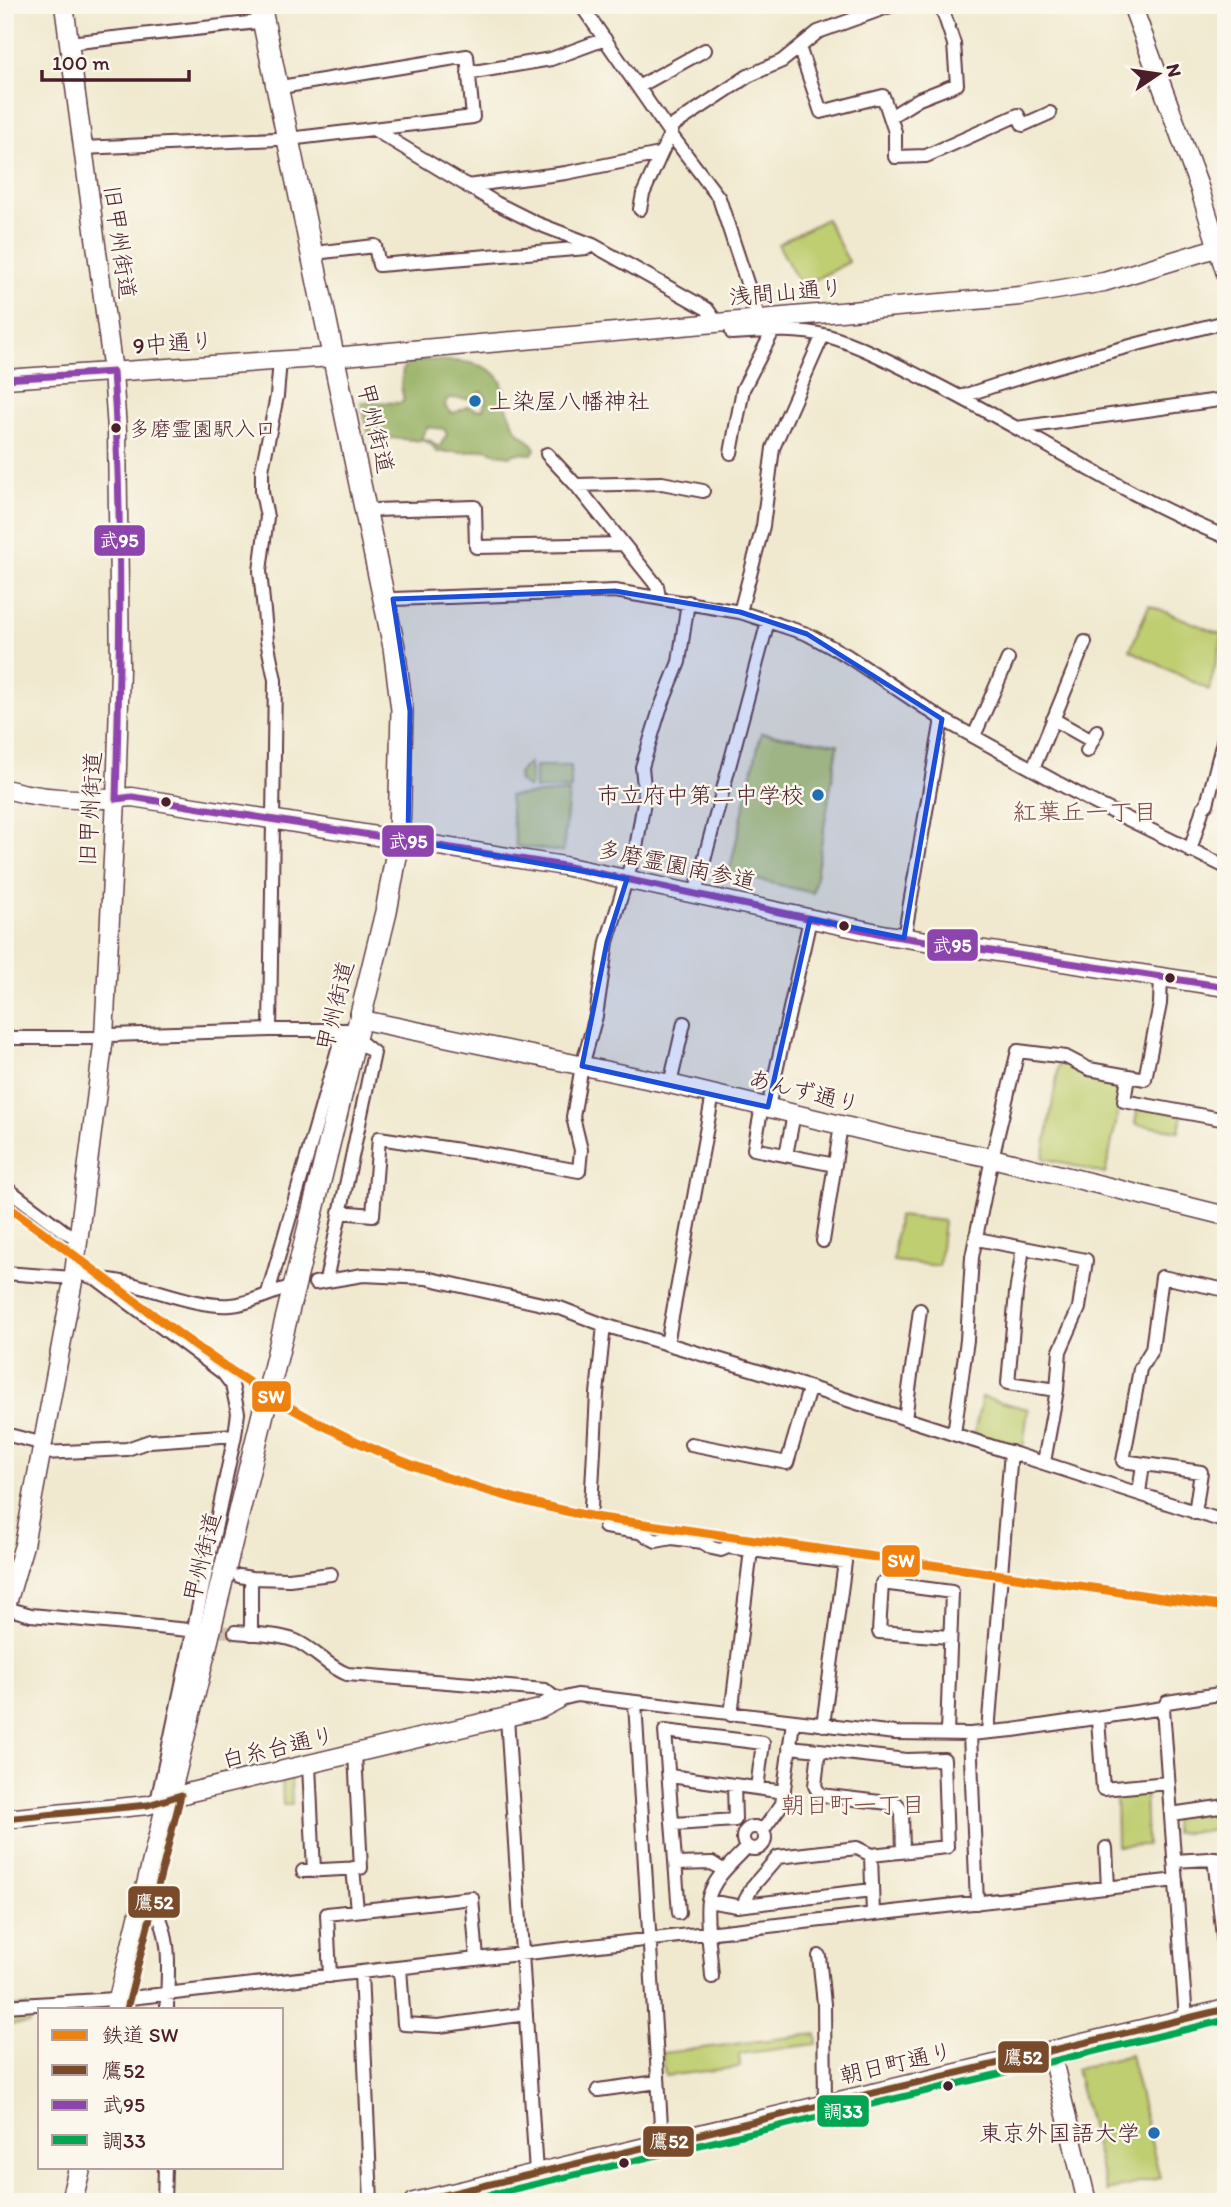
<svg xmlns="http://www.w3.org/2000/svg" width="1231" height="2207" viewBox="0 0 1231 2207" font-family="Itim,'Klee One',sans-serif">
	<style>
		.green { fill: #bfce71; stroke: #84764e; stroke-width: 2 }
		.forest { fill: #97b163; stroke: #706847; stroke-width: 2; fill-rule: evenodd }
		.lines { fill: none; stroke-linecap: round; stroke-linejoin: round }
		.street-tunnel { stroke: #cfc1ae; stroke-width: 12; stroke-dasharray: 12 6; stroke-linecap: butt }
		.street-casing { stroke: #633d44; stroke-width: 16 }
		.secondary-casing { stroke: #633d44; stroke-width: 21 }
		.highway-casing { stroke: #633d44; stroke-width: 24 }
		.street { stroke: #fff; stroke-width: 12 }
		.secondary { stroke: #fff; stroke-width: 18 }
		.highway { stroke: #fff; stroke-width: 21 }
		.bus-1-casing { stroke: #fbf7ec; stroke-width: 12 }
		.bus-2-casing { stroke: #fbf7ec; stroke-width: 12 }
		.bus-3-casing { stroke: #fbf7ec; stroke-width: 12 }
		.bus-1 { stroke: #7a4b2a; stroke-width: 7 }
		.bus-2 { stroke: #8e44ad; stroke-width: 7 }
		.bus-3 { stroke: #00a651; stroke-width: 7 }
		.rail-1-casing { stroke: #fbf7ec; stroke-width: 14 }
		.rail-1 { stroke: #ef810f; stroke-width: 9 }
		.marked { fill: #1d4ed8; fill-opacity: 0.2; stroke: #1d4ed8; stroke-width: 5; stroke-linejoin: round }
		.poi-dot { fill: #1f6fb2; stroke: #fbf7ec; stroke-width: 2.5 }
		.bus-dot { fill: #4a1f2b; stroke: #fbf7ec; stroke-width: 2.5 }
		.labels { text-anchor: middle; stroke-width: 5; stroke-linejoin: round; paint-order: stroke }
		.bus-label { font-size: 21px; fill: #4a1f2b; stroke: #fbf7ec; text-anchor: start }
		.street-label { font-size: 23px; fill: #4a1f2b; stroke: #fbf7ec }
		.poi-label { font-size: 23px; fill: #4a1f2b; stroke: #fbf7ec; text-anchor: end }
		.neighbourhood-label { font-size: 24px; fill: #7e4c4b; stroke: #fbf7ec }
		.line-badge { stroke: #fbf7ec; stroke-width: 2.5 }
		.badge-label { font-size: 19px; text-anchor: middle; font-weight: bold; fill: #fff }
	</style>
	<rect width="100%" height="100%" fill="#fbf7ec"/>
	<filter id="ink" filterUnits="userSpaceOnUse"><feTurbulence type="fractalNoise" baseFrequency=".0143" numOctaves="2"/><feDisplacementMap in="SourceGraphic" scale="14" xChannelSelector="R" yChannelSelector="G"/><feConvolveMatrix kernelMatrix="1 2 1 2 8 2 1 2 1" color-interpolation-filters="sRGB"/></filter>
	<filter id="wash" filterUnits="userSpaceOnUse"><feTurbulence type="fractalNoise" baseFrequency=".00686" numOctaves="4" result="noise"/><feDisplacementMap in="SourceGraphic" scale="28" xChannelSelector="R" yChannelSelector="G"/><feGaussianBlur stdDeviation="1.57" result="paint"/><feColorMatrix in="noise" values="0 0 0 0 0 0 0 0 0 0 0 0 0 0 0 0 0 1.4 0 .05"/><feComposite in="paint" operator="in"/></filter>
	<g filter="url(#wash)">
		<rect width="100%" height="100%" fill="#f0e9cf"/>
		<!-- green -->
		<path class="green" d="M 826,219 L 849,262 L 801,287 L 778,244 Z
			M 1149,605 L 1223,635 L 1209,690 L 1130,650 Z
			M 761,733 L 838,744 L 813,893 L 729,873 Z
			M 529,763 L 531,785 L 528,788 L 519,781 L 518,773 Z
			M 535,766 L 571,766 L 571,789 L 535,789 Z
			M 569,792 L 563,852 L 516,846 L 509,796 Z
			M 1060,1059 L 1125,1081 L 1105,1174 L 1043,1158 Z
			M 1138,1104 L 1182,1116 L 1179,1131 L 1135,1124 Z
			M 898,1216 L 944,1221 L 939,1266 L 893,1261 Z
			M 982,1397 L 1028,1409 L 1023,1448 L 974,1434 Z
			M 291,1775 L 292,1805 L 283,1805 L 282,1777 Z
			M 1145,1791 L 1147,1845 L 1117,1846 L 1116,1792 Z
			M 1226,1810 L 1226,1830 L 1174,1833 L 1173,1817 Z
			M 28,2006 L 29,2024 L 5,2025 L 5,2007 Z
			M 816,2034 L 817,2044 L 739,2054 L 740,2067 L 665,2076 L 662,2053 Z
			M 1130,2055 L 1160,2178 L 1106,2191 L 1076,2069 Z"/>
		<!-- forest -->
		<path class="forest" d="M 416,360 C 438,361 484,357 499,378 C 505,386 504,396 506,405 C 508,411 512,418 514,425 C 518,436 531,438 535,449 L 532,454 L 517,453 L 510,456 L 497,454 L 487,449 L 468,452 L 436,452 L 432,445 L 425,441 L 369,436 L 361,402 L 401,403 L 404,400 L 401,386 L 403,368 ZM 480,392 L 483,392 L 486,398 L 483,409 L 477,410 L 468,406 L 455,413 L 450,412 L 445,406 L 446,401 L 450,398 L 469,399 ZM 427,427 L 444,429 L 447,434 L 440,446 L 438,447 L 431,441 L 421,438 Z"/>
	</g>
	<g filter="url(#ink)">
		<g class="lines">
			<!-- street-tunnel -->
			<path class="street-tunnel" d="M 203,1631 L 235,1632"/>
			<!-- street casing -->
			<g class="street-casing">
				<path id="street" d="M 581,5 L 669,132 L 719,198 L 759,319
					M 69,43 L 267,21
					M 799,47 L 821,112 L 883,96 L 895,132 L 895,157 L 926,156 L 1018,115 L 1023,125 L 1050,113
					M 468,73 L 551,59 L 605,39
					M 638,87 L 705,50
					M 890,117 L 919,99 L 957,84 L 954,44 L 941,5
					M 375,130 L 496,203 L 536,223 L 593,245 L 707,309 L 717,323
					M 83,148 L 297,138 L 473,117 L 467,56 L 287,86
					M 467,186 L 566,173 L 660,154
					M 640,209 L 643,194 L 674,125 L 748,76 L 782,61 L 818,32 L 893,5
					M 323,252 L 375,246 L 379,265 L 587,248 L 593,245
					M 730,322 L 732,333 C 764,331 797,328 828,336 C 859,345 895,364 925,379 C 1026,429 1121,494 1226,537
					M 963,396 C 1049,367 1137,343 1226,322
					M 1017,428 L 1226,399
					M 731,453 L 743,389 L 773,331
					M 547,454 L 576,485 L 657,586 L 659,597
					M 576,485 L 662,483 L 703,491
					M 374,510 L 475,507 L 476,547 L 622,544
					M 393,599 L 615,591 L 740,612 L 807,634 L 846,655 L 942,719 L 1027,766 L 1091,801 L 1226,867
					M 740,612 L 763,526 L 773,448 L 823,335
					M 1053,719 L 1092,741
					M 974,736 L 1008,659
					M 1087,751 L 1097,731
					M 1033,769 L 1085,642
					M 1190,851 L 1203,808 L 1207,804 L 1226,730
					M 695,894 L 768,621
					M 904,938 L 942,719
					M 270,1030 L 275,680 L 267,641 L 260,571 L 267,517 L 262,492 L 262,470 L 277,396 L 280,360
					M 5,1038 L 97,1038 L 110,1035 L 270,1030 L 356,1030
					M 1128,1077 L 1124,1101 L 1226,1120
					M 670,1084 L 684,1023
					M 762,1106 L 754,1149 L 835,1165
					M 768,1107 L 810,919
					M 786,1155 L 794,1114
					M 5,1187 L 65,1232 L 79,1239
					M 339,1212 L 373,1215 L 379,1138 L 492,1155 L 579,1171 L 581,1150 L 573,1117 L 582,1066 L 596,1016 L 607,942 L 636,848 L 645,796 L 642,767 L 660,709 L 679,662 L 688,602
					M 977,1239 L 1086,1260 L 1079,1308 L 1060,1351 L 1057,1390 L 1044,1462
					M 823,1241 L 841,1125
					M 1023,1248 L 1016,1293 L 1008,1383 L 1057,1390
					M 74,1271 L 97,1279 L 223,1373 L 232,1385 L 238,1413 L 235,1435 L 157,1802
					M 5,1273 L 73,1278
					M 97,1279 C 141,1280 189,1308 231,1305 C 249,1304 267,1294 284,1289
					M 326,1280 L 374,1053 L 363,1044
					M 315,1283 L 363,1275 L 426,1278 L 560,1308 L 604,1325 L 761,1372 L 1226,1522
					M 268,1293 L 343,1032
					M 667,1344 L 713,1094
					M 905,1419 L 920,1310
					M 5,1434 L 44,1444
					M 954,1434 L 967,1340 L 972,1257 L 992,1158 L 1018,1051 L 1066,1057 L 1089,1069 L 1145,1079 L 1160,1004 L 1161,976
					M 691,1444 L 787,1463 L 809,1389
					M 43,1453 L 127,1449 L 150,1441 L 235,1435
					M 1139,1493 L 1143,1464
					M 591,1507 L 597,1394 L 604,1325
					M 1195,1513 L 1201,1472 L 1123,1461 L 1140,1369 L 1152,1349 L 1162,1277 L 1226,1290
					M 605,1527 L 639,1532 L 656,1541 L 672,1538 L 702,1542 L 712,1548 L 721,1550 L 728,1547 L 845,1562 L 823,1725
					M 239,1576 L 251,1578 L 251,1634
					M 251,1578 L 289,1579 L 331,1574
					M 6,1608 L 31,1615 L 199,1631
					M 235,1632 C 255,1634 277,1634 296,1641 C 314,1649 328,1667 347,1674 L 545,1690 L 557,1700 L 577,1695 L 895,1733 L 970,1734 L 1013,1730 L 1163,1708 L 1167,1702 L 1226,1693
					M 635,1703 L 662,2142
					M 1163,1708 L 1186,2019
					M 731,1715 L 751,1550
					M 507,1717 L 536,2173
					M 1098,1719 L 1103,1789 L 1168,1783
					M 988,1732 L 1011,1452
					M 947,1733 L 952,1592 L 882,1583 L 879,1632 L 950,1637
					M 970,1734 L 977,1903
					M 789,1747 L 819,1750 L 815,1786 L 820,1795 L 897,1804 L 902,1812 L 903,1851
					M 819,1750 L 906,1760 L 944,1759 L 947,1847 L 871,1855 L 873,1914
					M 309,1765 L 314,1871
					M 670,1776 L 784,1792
					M 1171,1814 L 1226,1806
					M 674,1824 L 735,1820 L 734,1785
					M743 1838a11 11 0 1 1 22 0a11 11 0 1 1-22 0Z
					M 763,1830 L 782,1804 L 793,1722
					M 1106,1848 L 1108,1888
					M 1214,1858 L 1226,1963
					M 1174,1861 L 1226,1858
					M 676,1864 L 712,1863 L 724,1871
					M 353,1868 L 357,1910
					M 303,1871 L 361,1868 L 355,1754
					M 708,1901 L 737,1906 L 872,1890
					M 743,1905 L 752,1887 L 778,1857 L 857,1848 L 871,1855
					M 153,1906 C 174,1936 167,1975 167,2009
					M 679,1913 L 665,1731 L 763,1743 L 757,1788
					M 819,1956 L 824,2004 L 825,2104
					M 400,1968 L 404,2024 L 439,2026 L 526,2014
					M 361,1972 L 371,2202
					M 330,1976 L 327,1914 L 472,1898 L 477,1959
					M 712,1977 C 711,1956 705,1919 708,1900 C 713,1878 733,1862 747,1847
					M 5,2006 L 130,1998 L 1176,1880
					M 598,2090 L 658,2082
					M 164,2202 L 165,2167"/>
			</g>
			<!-- secondary casing -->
			<g class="secondary-casing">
				<path id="secondary" d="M 1132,5 L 1199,187 L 1226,274
					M 5,379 L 333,357 L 1020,296 L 1104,282 L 1226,245
					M 5,789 C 45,800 91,801 132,797 L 564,866 L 887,935 L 1226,987
					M 361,1015 L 368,1021 L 670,1084 L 899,1139 L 992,1158 L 1226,1216
					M 5,1610 L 24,1545 L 73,1281 L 104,1037 L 116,799 L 120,669 L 117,430 L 113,372 L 64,5
					M 5,1819 L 148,1805 L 191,1792 L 540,1709 L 557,1700
					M 1051,2052 L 1087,2202
					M 414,2202 L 1226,2009"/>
			</g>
			<!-- highway casing -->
			<g class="highway-casing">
				<path id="highway" d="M 117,2009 L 386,912 L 399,840 L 402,710 L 394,647 L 260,5
					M 71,2202 L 80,2167"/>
			</g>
			<!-- street -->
			<use href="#street" class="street"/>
			<!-- secondary -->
			<use href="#secondary" class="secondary"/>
			<!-- highway -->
			<use href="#highway" class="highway"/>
			<!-- bus-1 casing -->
			<g class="bus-1-casing">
				<path id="bus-1" d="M 5,1819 L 148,1805 L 181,1795
					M 127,2009 L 181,1795
					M 415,2202 L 1226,2009"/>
			</g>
			<!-- bus-2 casing -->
			<g class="bus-2-casing">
				<path id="bus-2" d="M 5,379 L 113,372 C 123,514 120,657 116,799 L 132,797 L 564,866 L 887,935 L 1226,987"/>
			</g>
			<!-- bus-3 casing -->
			<g class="bus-3-casing">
				<path id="bus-3" d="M 460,2202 L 1226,2020"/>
			</g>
			<!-- bus-1 -->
			<use href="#bus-1" class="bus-1"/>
			<!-- bus-2 -->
			<use href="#bus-2" class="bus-2"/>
			<!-- bus-3 -->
			<use href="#bus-3" class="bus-3"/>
			<!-- rail-1 casing -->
			<g class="rail-1-casing">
				<path id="rail-1" d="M 5,1205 C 91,1265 171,1333 259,1389 C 362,1454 475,1493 594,1517 L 1226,1607"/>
			</g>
			<!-- rail-1 -->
			<use href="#rail-1" class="rail-1"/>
		</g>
	</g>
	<!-- marked area -->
	<path class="marked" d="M 615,591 L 740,612 L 807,634 L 942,719 L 904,938 L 810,919 L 768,1107 L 582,1066 L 607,942 L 627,879 L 408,840 L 410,711 L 393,599 Z"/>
	<!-- markers -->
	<g class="poi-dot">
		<circle cx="475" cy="401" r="7"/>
		<circle cx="818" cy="795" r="7"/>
		<circle cx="1154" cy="2133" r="7"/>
	</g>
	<g class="bus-dot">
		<circle cx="116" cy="428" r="6"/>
		<circle cx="166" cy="802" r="6"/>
		<circle cx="844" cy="926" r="6"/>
		<circle cx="1170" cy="978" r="6"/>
		<circle cx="948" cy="2086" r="6"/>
		<circle cx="624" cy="2163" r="6"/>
	</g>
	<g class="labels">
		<!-- bus labels -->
		<g class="bus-label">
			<text x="129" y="436">多磨霊園駅入口</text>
		</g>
		<!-- street labels -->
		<g class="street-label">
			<text transform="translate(120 242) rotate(82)" y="8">旧甲州街道</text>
			<text transform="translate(786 292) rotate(-5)" y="8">浅間山通り</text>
			<text transform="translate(173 343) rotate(-4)" y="8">9中通り</text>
			<text transform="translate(376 428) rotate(77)" y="8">甲州街道</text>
			<text transform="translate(90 809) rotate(-87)" y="8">旧甲州街道</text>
			<text transform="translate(677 865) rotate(12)" y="8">多磨霊園南参道</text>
			<text transform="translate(335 1006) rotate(-76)" y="8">甲州街道</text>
			<text transform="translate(804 1091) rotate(14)" y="8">あんず通り</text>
			<text transform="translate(202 1557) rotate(-76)" y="8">甲州街道</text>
			<text transform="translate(278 1747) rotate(-13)" y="8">白糸台通り</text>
			<text transform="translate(896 2063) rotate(-13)" y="8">朝日町通り</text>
		</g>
		<!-- poi labels -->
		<g class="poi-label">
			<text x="489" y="409" text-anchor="start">上染屋八幡神社</text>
			<text x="804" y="803">市立府中第二中学校</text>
			<text x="1140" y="2141">東京外国語大学</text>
		</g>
		<!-- neighbourhood labels -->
		<g class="neighbourhood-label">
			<text x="1085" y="820">紅葉丘一丁目</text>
			<text x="853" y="1813">朝日町一丁目</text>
		</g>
	</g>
	<g class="line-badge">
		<rect x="93" y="524" width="53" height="33" rx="7" fill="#8e44ad"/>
		<rect x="381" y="824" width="54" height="34" rx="7" fill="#8e44ad"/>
		<rect x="926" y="928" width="53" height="34" rx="7" fill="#8e44ad"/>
		<rect x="251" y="1380" width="41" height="33" rx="7" fill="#ef810f"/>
		<rect x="881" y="1544" width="40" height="34" rx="7" fill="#ef810f"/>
		<rect x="127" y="1885" width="54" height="34" rx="7" fill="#7a4b2a"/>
		<rect x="997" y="2040" width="53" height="34" rx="7" fill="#7a4b2a"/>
		<rect x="816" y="2094" width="54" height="34" rx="7" fill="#00a651"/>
		<rect x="642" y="2125" width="53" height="33" rx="7" fill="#7a4b2a"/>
	</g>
	<g class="badge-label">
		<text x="119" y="547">武95</text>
		<text x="408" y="848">武95</text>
		<text x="952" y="952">武95</text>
		<text x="271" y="1403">SW</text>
		<text x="901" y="1567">SW</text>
		<text x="154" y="1909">鷹52</text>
		<text x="1023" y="2064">鷹52</text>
		<text x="843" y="2118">調33</text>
		<text x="669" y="2148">鷹52</text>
	</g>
	<!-- margin -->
	<rect width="1231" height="2207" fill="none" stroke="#fbf7ec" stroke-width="28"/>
	<!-- legend -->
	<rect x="38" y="2008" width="245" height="161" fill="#fbf7ec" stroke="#b4a19f" stroke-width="2"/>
	<rect x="52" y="2030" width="35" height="10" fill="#ef810f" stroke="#b4a19f" stroke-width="2"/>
	<text x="102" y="2042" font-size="21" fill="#4a1f2b">鉄道 SW</text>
	<rect x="52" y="2065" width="35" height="10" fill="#7a4b2a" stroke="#b4a19f" stroke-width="2"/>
	<text x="102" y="2078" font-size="21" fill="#4a1f2b">鷹52</text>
	<rect x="52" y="2100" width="35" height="10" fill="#8e44ad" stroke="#b4a19f" stroke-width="2"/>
	<text x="102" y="2112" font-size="21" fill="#4a1f2b">武95</text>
	<rect x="52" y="2135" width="35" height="10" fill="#00a651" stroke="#b4a19f" stroke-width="2"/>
	<text x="102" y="2148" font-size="21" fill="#4a1f2b">調33</text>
	<!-- north arrow -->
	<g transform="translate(1158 74) rotate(77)" stroke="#fbf7ec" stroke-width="5" paint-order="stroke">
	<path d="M0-5L12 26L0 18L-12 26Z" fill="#4a1f2b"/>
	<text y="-10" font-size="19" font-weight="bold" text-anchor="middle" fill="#4a1f2b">N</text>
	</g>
	<!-- scale -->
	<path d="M42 70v10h147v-10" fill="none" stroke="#4a1f2b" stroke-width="3.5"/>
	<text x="52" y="70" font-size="21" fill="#4a1f2b" stroke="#fbf7ec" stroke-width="5" paint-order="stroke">100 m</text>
</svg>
